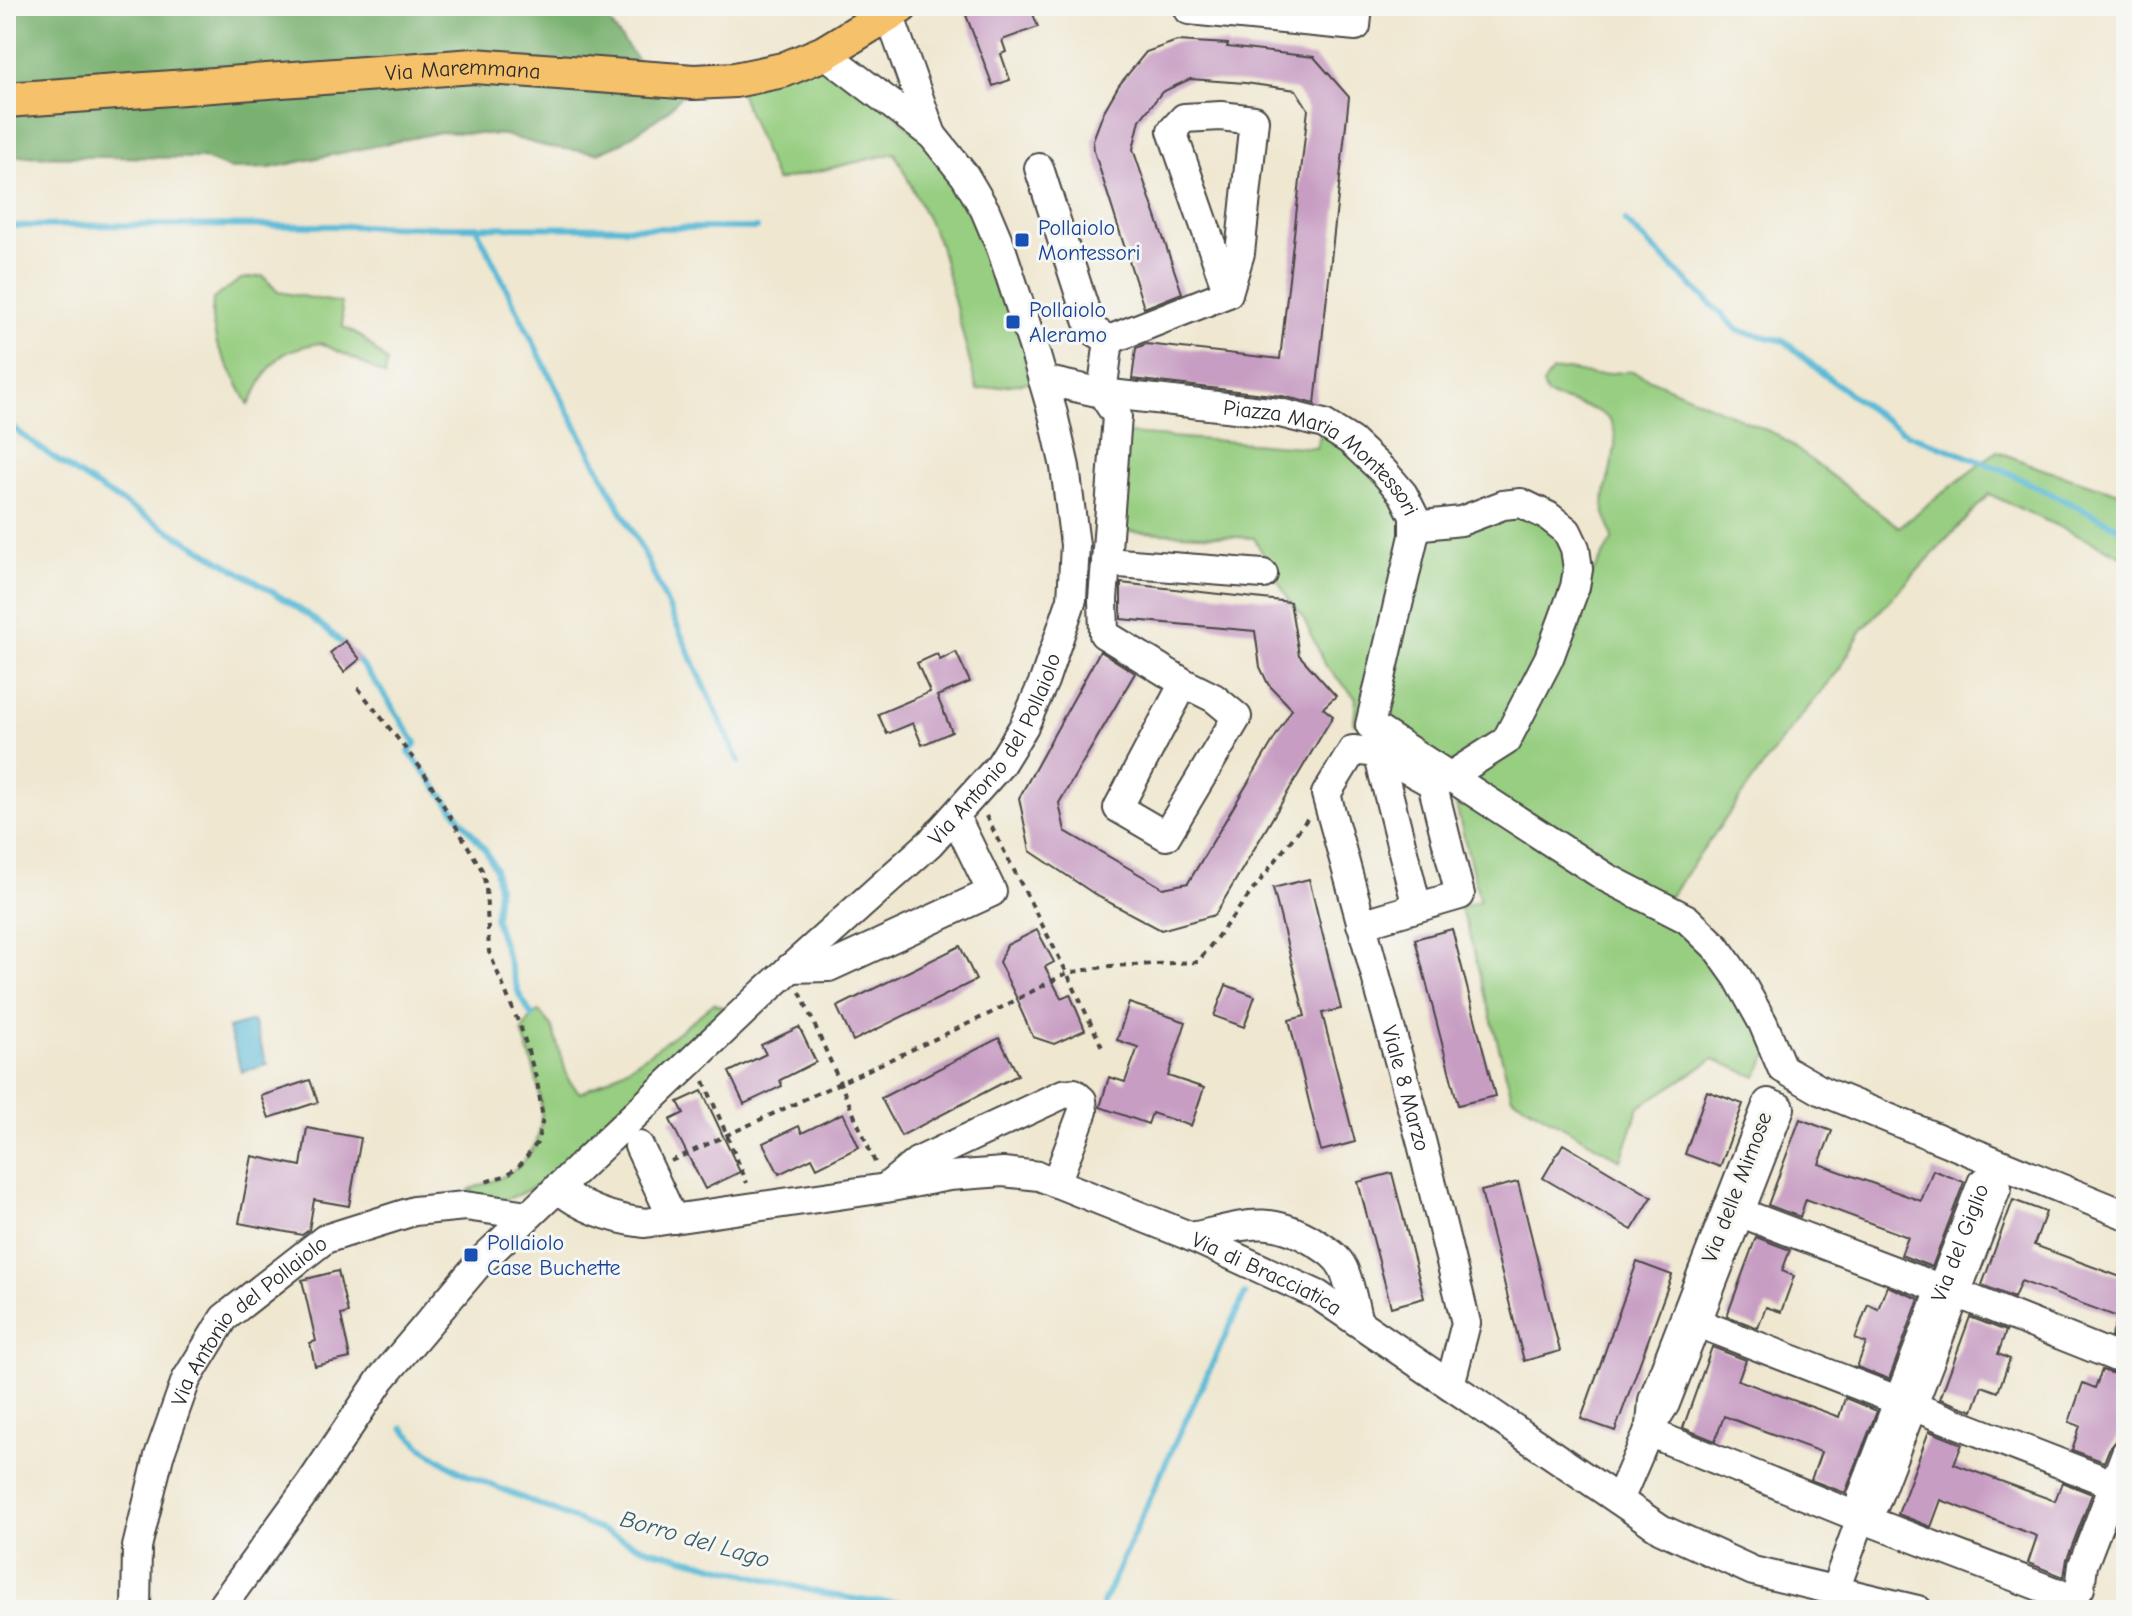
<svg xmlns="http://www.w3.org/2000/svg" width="2132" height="1616" viewBox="0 0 2132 1616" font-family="'Comic Neue',sans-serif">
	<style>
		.green { fill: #97ce81; stroke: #617c56; stroke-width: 2 }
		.forest { fill: #79b16f; stroke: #526e4d; stroke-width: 2 }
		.water { fill: #58b9d6; stroke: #427280; stroke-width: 2 }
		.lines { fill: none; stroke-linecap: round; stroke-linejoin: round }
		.stream { stroke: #58b9d6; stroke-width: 6 }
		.building { fill: #c79dc3 }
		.minor-casing { stroke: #484744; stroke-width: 32 }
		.major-casing { stroke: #484744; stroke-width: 38 }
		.path { stroke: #484744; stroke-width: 4; stroke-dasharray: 6 6; stroke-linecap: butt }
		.minor { stroke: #fff; stroke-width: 28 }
		.major { stroke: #f5c16b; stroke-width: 34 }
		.transit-dot { fill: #1a4fb4; stroke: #f6f6f2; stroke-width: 3 }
		.labels { text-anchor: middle; stroke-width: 6; stroke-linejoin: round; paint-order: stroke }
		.street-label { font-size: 22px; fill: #2b2b2b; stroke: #f6f6f2 }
		.transit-label { font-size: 22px; fill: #164399; stroke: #f6f6f2; text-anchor: start }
		.water-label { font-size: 24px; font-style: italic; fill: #3b5d67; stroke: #f6f6f2 }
	</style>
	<rect width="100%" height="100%" fill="#f6f6f2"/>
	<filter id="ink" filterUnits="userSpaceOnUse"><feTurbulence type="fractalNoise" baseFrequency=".0125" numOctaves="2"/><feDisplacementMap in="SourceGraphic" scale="16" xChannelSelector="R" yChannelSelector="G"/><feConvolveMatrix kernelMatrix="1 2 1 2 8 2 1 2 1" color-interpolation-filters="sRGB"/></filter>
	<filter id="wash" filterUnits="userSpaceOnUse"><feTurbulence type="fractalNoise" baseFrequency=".006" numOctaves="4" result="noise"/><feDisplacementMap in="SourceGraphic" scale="32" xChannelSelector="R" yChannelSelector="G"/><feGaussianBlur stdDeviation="1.8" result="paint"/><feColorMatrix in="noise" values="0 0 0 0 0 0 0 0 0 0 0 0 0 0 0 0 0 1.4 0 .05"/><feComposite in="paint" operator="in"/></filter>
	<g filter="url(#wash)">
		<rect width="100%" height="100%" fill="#efe7d0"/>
		<!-- green -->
		<path class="green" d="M 824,53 L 965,176 L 1043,380 L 977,390 L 940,245 L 895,153 L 776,181 L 735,80 Z
			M 263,276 L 278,292 L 341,303 L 343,327 L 362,337 L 387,362 L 385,376 L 357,360 L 320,343 C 309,345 297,347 288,352 C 269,361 259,387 249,405 L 217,345 L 212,319 L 213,299 L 241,279 Z
			M 1568,370 L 1594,375 L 1632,371 L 1778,435 L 1899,527 L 1997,451 L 2042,469 L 2126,495 L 2126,558 L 1989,494 L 1862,630 L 1839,670 L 1781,741 L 1663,906 L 1687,919 L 1773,1045 L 1756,1077 L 1714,1059 L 1639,1107 L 1621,1160 L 1512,1097 L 1467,926 L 1459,907 L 1480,901 L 1449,777 L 1371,725 L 1354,723 L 1356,698 L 1326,666 L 1302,615 L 1290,602 L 1254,538 L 1108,530 L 1116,433 L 1316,448 L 1324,424 L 1414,516 L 1503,505 L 1548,516 L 1587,583 L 1613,538 C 1610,528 1605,517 1604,508 C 1601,482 1633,431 1601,413 C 1590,406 1560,400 1547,395 L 1543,385 L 1552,371 Z
			M 714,1003 L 728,1010 L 559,1171 C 541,1183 508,1205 486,1201 C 481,1200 474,1193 469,1190 C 482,1183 498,1181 509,1173 C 562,1139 537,1080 522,1031 L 532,1016 L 539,1011 L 552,1027 L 569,1081 L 580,1093 C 630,1071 672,1038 714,1003 Z"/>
		<!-- forest -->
		<path class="forest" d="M 6,6 L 597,6 L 652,79 L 694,82 L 665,113 L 621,143 L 598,153 L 548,147 L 504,135 L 441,132 L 270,168 L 230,169 L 202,158 L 6,156 Z"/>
		<!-- water -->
		<path class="water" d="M 253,1021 L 267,1064 L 242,1072 L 228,1028 Z"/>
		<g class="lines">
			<!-- stream -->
			<path class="stream" d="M 1625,221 L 1739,331 L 1785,341 L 1822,373 L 1879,416 L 1908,434 L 2003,470 L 2126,531
				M 6,226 C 256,223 507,229 757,228
				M 476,227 L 557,390 L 644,553 L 739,762
				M 6,422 C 73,476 148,518 221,561 C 264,587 310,611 346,647
				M 354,655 L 381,690 L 416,743 L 409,752 L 486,851 L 495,868 L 498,889 L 495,919 L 519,994 L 532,1016
				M 403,1428 L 423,1448 L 460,1472 L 644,1548 L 825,1594 L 866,1601 L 921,1604 L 952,1610
				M 1100,1610 L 1168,1458 L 1245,1294"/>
		</g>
		<g id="blocks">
			<!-- building -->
			<path class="building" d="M 992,6 L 1030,6 L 1038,27 L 1002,40 L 1006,52 L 1001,54 L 1010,80 L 993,86 L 966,15 Z
				M 1177,41 L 1228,44 L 1227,47 L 1314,57 L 1349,97 L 1315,404 L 1282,396 L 1132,379 L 1136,348 L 1146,344 L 1280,359 L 1308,109 L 1296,90 L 1245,83 L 1190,79 L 1162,92 L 1140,120 L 1133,149 L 1182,293 L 1144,308 L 1094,151 L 1093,140 L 1104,111 L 1119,85 L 1146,52 Z
				M 1121,583 L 1290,602 L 1299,655 L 1336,696 L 1323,708 L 1333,716 L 1215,915 L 1161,930 L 1099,897 L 1030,851 L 1019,798 L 1100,651 L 1135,673 L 1059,803 L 1065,831 L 1163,888 L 1188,883 L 1292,709 L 1268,684 L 1260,667 L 1255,631 L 1121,619 Z
				M 345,641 L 360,659 L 344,672 L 330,653 Z
				M 956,652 L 970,682 L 937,696 L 952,732 L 922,745 L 913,723 L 887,734 L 878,714 L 930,692 L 917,663 L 937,654 L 940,660 Z
				M 1309,879 L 1341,1009 L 1322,1013 L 1355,1142 L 1321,1151 L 1289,1020 L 1305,1016 L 1273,888 Z
				M 1452,929 L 1495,1096 L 1458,1105 L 1415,939 Z
				M 1037,930 L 1054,962 L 1045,967 L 1061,998 L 1070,994 L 1085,1030 L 1054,1044 L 1033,1037 L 1019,1006 L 1020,1005 L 999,962 L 1007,945 Z
				M 960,946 L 976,980 L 853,1041 L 837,1007 Z
				M 1226,985 L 1255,996 L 1244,1027 L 1214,1016 Z
				M 1129,1003 L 1186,1022 L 1168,1076 L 1204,1088 L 1191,1126 L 1152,1113 L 1148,1124 L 1100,1107 L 1109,1077 L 1125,1082 L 1138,1047 L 1117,1040 Z
				M 799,1027 L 816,1062 L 780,1080 L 782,1086 L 744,1104 L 729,1072 L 766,1054 L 761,1045 Z
				M 999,1038 L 1018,1075 L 901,1136 L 881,1098 Z
				M 310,1080 L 318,1102 L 269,1118 L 261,1096 Z
				M 702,1091 L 740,1172 L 705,1189 L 670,1120 L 684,1113 L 678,1102 Z
				M 1707,1091 L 1743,1104 L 1720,1167 L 1685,1154 Z
				M 843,1113 L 859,1147 L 817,1168 L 812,1158 L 779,1174 L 763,1143 L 799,1126 L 802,1133 Z
				M 1800,1119 L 1832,1131 L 1819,1164 L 1921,1201 L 1933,1170 L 1964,1182 L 1932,1267 L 1901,1255 L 1908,1237 L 1806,1199 L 1800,1217 L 1768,1205 Z
				M 307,1128 L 361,1138 L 349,1206 L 314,1200 L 309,1230 L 302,1235 L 239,1223 L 252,1156 L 301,1166 Z
				M 1563,1144 L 1652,1197 L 1632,1230 L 1543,1178 Z
				M 1392,1173 L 1424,1298 L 1391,1307 L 1358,1182 Z
				M 1518,1182 L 1560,1351 L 1524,1361 L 1481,1191 Z
				M 2013,1200 L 2046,1212 L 2034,1245 L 2126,1279 L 2126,1343 L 2111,1337 L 2118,1317 L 2021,1281 L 2014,1298 L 1982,1285 Z
				M 1756,1237 L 1790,1250 L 1782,1271 L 1794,1276 L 1781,1312 L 1766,1307 L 1758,1328 L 1727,1316 Z
				M 1637,1262 L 1672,1275 L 1615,1431 L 1581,1419 Z
				M 338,1271 L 348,1313 L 341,1315 L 350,1358 L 315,1366 L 310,1343 L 316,1341 L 302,1280 Z
				M 1887,1286 L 1919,1299 L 1889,1379 L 1857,1367 L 1866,1343 L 1855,1339 L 1868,1304 L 1878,1309 Z
				M 1970,1317 L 2006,1331 L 1998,1354 L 2010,1359 L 1998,1392 L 1982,1386 L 1973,1411 L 1940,1399 Z
				M 1712,1347 L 1746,1360 L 1738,1380 L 1839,1417 L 1845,1398 L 1877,1411 L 1845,1493 L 1811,1480 L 1821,1452 L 1724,1416 L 1715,1441 L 1683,1428 Z
				M 2102,1370 L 2126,1378 L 2126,1412 L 2116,1440 L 2110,1447 L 2104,1462 L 2072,1450 L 2080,1426 L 2069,1422 L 2083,1383 L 2095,1388 Z
				M 1929,1431 L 1962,1444 L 1954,1464 L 2055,1501 L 2062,1482 L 2092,1494 L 2067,1559 L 2064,1577 L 2028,1563 L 2037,1536 L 1941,1500 L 1931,1527 L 1898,1514 Z"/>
		</g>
	</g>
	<g filter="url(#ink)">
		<use href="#blocks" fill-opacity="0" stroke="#484744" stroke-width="2"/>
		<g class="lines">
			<!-- minor casing -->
			<g class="minor-casing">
				<g id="minor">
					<path d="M 1189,6 L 1189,10 L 1356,26 L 1358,6"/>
					<path d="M 889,14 L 932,135"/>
					<path d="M 1221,116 L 1254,120 L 1240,253 L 1228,293 L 1172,131 L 1184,118 Z"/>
					<path d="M 1039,168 L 1091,329 L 1109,340 L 1102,393"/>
					<path d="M 1109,340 L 1228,293"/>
					<path id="s1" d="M 1043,380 L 1102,393 L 1280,413 L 1324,424 L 1351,441 L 1384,472 L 1403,494 L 1414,516 L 1414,536 L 1370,725 L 1607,878 L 1687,919 L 1716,947 L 1738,978 L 1763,1023 L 1782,1068 L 1822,1091 L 2126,1215"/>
					<path d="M 1102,393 L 1117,416 L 1106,562 L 1103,599 L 1104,634 L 1184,683 L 1214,698 L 1237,717 L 1166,836 L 1118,808 L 1184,683"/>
					<path d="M 1414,526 L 1461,521 L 1503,505 L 1521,503 L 1548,516 L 1567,531 L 1575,548 L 1578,569 L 1575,587 L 1549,658 L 1506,741 L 1449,777"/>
					<path d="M 1106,562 L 1263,574"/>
					<path d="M 1378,753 L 1417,907"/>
					<path id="s2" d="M 1361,924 L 1460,895 L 1432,783 L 1378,753 L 1353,750 L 1326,794 L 1422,1144 L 1466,1323 L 1450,1385"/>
					<path d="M 790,968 L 829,967 L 992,892 L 955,816"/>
					<path d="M 639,1146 L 673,1219"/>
					<path d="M 889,1185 L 917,1162 L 1063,1094 L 1074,1093 L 1082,1100 L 1083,1111 L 1056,1183"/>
					<path id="s3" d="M 557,1188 C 583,1209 612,1219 645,1223 L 886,1188 L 949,1176 L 1003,1172 L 1039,1176 L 1192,1237 L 1318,1295 L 1661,1529 L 1753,1571 L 1918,1610"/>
					<path d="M 1728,1208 L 1942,1289"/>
					<path d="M 1192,1237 C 1243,1226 1268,1213 1316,1243 C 1327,1250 1338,1257 1343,1268 C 1350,1283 1354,1306 1358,1322"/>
					<path d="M 1956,1293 L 2126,1361"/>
					<path d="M 1685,1318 L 2126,1489"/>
					<path d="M 1648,1432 L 1861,1518 L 2076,1600"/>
					<path d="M 1619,1500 L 1651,1426 L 1665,1404 L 1780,1108 L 1768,1103 L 1653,1400 L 1651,1426"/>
					<path d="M 2080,1588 L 2083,1565 L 2126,1453"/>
					<path id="s4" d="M 1835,1590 L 1861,1518 L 1862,1496 L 1982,1183 L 1997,1187 L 1875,1503 L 1861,1518"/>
					<path id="s5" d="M 136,1610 L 137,1547 L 159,1456 L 186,1380 L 224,1318 L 325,1239 L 414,1211 L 465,1206 L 528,1215"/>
					<path id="s6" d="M 219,1610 L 309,1486 L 381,1379 L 480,1262 L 764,992 L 930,843 L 1000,765 L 1024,726 L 1044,681 L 1072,599 L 1075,545 L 1065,467 L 1053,414 L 1034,349 L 1001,248 L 985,210 L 965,176 L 932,135 L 824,53"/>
				</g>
			</g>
			<!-- major casing -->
			<g class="major-casing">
				<g id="major">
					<path id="s7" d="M 6,100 L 474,66 L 694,82 L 735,80 L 783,70 L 824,53 L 901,6"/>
				</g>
			</g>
			<!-- path -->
			<path class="path" d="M 358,688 L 423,771 L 482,870 L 486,887 L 489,952 L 522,1031 L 537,1081 L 543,1119 L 537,1143 L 521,1164 L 507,1175 L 482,1183
				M 986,816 L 1067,973 L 1102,1047
				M 800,992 L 877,1167
				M 704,1081 L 747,1183
				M 671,1161 L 991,1013 L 1067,973 L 1110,966 L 1198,962 L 1308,818"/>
			<!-- minor -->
			<use href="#minor" class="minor"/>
			<!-- major -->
			<use href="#major" class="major"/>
		</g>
	</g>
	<!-- markers -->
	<g class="transit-dot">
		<rect x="1014" y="232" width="16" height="16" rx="4"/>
		<rect x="1005" y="314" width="16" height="16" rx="4"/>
		<rect x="463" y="1247" width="16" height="16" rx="4"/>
	</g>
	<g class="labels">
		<!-- street labels -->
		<g class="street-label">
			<text dy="8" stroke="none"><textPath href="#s7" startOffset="458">Via Maremmana</textPath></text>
			<text dy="8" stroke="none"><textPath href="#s1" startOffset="298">Piazza Maria Montessori</textPath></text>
			<text dy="8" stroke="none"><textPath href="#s6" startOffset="1166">Via Antonio del Pollaiolo</textPath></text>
			<text dy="8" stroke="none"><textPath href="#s2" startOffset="662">Viale 8 Marzo</textPath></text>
			<text transform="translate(1736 1187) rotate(-69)" y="8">Via delle Mimose</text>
			<text dy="8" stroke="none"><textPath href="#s4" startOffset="370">Via del Giglio</textPath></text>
			<text dy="8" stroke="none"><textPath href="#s3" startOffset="742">Via di Bracciatica</textPath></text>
			<text dy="8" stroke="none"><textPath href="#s5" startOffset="324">Via Antonio del Pollaiolo</textPath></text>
		</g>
		<!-- transit labels -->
		<g class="transit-label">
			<text x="1038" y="235">Pollaiolo<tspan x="1038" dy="25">Montessori</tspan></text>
			<text x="1029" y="317">Pollaiolo<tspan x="1029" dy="25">Aleramo</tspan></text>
			<text x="487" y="1250">Pollaiolo<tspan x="487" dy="25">Case Buchette</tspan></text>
		</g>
		<!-- water labels -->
		<g class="water-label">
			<text transform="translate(695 1539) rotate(16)" y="8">Borro del Lago</text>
		</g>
	</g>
	<!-- margin -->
	<rect width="2132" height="1616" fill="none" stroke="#f6f6f2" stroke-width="32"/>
</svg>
